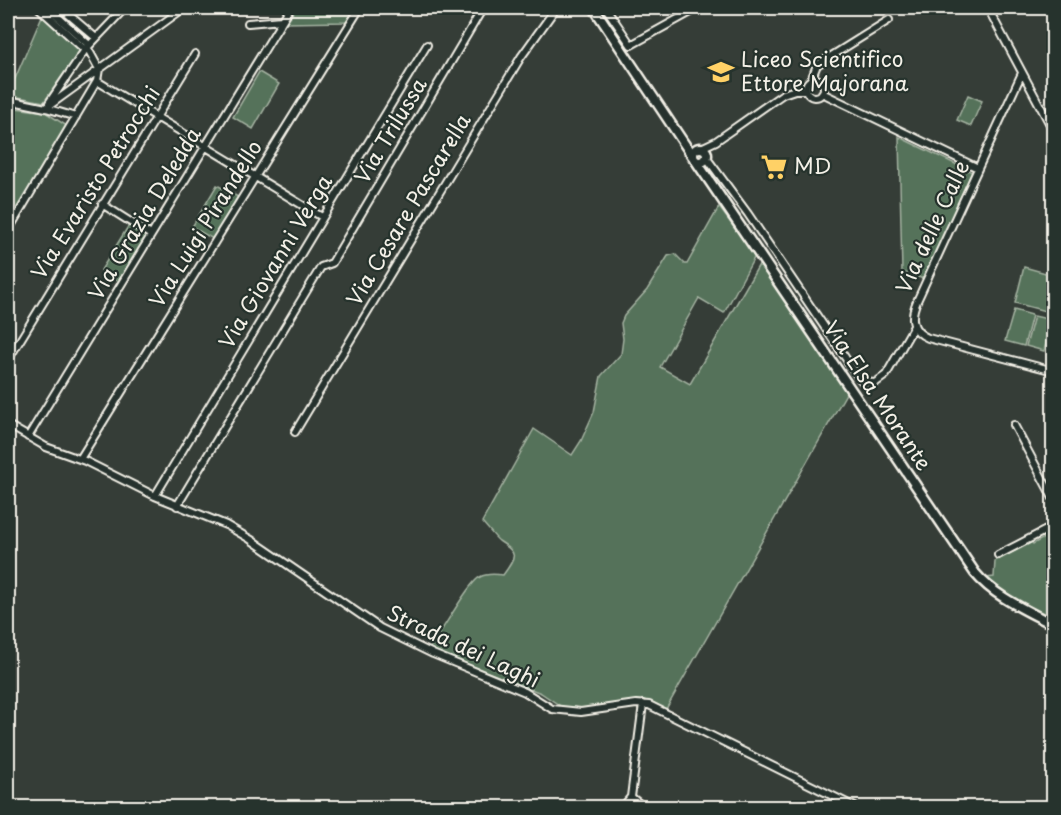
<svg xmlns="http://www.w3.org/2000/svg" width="1061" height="815" viewBox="0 0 1061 815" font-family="'Playpen Sans',sans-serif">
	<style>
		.green { fill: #55725a; stroke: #a4b2a1; stroke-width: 1.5 }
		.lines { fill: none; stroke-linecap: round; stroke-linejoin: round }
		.street-casing { stroke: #f4f1e8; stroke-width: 10 }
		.secondary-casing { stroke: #f4f1e8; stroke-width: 13 }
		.street { stroke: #26332d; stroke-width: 6 }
		.secondary { stroke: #26332d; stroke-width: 8 }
		.labels { text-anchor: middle; stroke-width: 4.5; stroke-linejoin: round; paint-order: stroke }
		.poi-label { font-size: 21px; fill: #f4f1e8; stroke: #26332d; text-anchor: start }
		.street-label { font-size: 21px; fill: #f4f1e8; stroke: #26332d }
	</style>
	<rect width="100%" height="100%" fill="#353d37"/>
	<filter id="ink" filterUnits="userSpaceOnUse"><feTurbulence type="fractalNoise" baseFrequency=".0167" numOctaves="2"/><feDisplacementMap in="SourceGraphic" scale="12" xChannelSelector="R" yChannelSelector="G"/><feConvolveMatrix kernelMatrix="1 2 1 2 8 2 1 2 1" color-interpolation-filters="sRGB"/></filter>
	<g filter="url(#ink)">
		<!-- green -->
		<path class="green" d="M 296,8 L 356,8 L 347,22 L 286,23 Z
			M 42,16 L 80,50 L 44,102 L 8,95 Z
			M 259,72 L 279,84 L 253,129 L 233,117 Z
			M 968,95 L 982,101 L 971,126 L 957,120 Z
			M 8,107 L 45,112 L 67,126 L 8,225 Z
			M 899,137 L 972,172 L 924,279 L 902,272 Z
			M 217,185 L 238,197 L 213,239 L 192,227 Z
			M 719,207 L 755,256 L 724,313 L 699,298 L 660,367 L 690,384 L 760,263 L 848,390 L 666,709 L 646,702 L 636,701 L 589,709 L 562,707 L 541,693 L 429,649 C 440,635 469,582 480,577 C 487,573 496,574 503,575 C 517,556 518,553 499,541 C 495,538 487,527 482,522 L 534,429 L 572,455 L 581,441 L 594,412 L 601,376 L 621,354 L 623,339 L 621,323 L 624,316 L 647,290 L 668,256 L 675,254 L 685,264 L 687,264 Z
			M 129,225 L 147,236 L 119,282 L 101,270 Z
			M 1024,267 L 1053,275 L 1053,313 L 1015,303 Z
			M 1014,310 L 1032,315 L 1024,346 L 1005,341 Z
			M 1034,316 L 1052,320 L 1044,351 L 1026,346 Z
			M 1053,533 L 1053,622 L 1002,594 L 985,578 L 994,577 L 995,561 L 1032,542 L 1033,544 Z"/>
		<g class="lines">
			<!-- street casing -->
			<g class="street-casing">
				<path id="street" d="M 39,8 L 85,50
					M 48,8 L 89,45
					M 61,8 L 96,38
					M 606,8 L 631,45 L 698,8
					M 991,14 L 1054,132
					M 248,23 L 282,20
					M 1022,73 L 917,301 C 910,317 911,331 928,338 L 1054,371
					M806 88a9 9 0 1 1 18 0a9 9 0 1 1-18 0Z
					M 811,80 L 817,65 L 889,20
					M 97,81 L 322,217
					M 822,93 L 978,168
					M 8,100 L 46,108 L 76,117
					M 49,103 L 85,50 L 125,8
					M 46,108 L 184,8
					M 699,149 L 716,141 L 783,94 L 795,90 L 807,90
					M 706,157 L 748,214 L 857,375 L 863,382 L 875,383 L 886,375 L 914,326
					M 102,204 L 151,235
					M 8,231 L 97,81 L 99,69 L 87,47
					M 8,360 L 195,54
					M 8,425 L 46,447 L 85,461 L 155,496 L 226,525 L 250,539 L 380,628 L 433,654 L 525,692 L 552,709 L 581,712 L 636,704 L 649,705 L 857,808
					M 1014,425 L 1054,500
					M 295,432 L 521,57 L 556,8
					M 28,437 L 290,8
					M 80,459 L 360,8
					M 155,496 L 427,45
					M 177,506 L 321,267 L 332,263 L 483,8
					M 998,555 L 1054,526
					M 631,797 L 645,808
					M 622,808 L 631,797 L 643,704"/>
			</g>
			<!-- secondary casing -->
			<g class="secondary-casing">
				<path id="secondary" d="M 594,8 L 693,157
					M693 155a7 7 0 1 1 14 0a7 7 0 1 1-14 0Z
					M 696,161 L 975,573 C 995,597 1026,610 1054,625"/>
			</g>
			<!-- street -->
			<use href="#street" class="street"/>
			<!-- secondary -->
			<use href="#secondary" class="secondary"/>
		</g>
	</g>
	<!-- icons -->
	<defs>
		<g id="school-bare" transform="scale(2.07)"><path d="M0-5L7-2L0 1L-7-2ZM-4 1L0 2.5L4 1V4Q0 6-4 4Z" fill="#ffd166" stroke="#26332d" stroke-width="2.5" paint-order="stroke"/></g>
		<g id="supermarket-bare" transform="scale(2.07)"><path d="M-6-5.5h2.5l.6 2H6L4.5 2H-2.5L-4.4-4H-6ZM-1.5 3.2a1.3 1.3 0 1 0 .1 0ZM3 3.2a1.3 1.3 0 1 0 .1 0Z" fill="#ffd166" stroke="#26332d" stroke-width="2.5" paint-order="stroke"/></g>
	</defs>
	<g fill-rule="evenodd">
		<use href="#school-bare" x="721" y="72"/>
		<use href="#supermarket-bare" x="774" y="167"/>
	</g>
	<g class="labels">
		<!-- poi labels -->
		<g class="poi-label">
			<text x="741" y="67">Liceo Scientifico<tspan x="741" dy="24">Ettore Majorana</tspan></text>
			<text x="794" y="174">MD</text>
		</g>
		<!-- street labels -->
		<g class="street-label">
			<text transform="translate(391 131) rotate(-59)" y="7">Via Trilussa</text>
			<text transform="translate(96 183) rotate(-58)" y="7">Via Evaristo Petrocchi</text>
			<text transform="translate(409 210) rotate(-59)" y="7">Via Cesare Pascarella</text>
			<text transform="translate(145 214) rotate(-59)" y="7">Via Grazia Deledda</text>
			<text transform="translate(206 224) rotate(-58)" y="7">Via Luigi Pirandello</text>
			<text transform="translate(933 227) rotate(-65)" y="7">Via delle Calle</text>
			<text transform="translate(276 262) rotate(-59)" y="7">Via Giovanni Verga</text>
			<text transform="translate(877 396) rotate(56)" y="7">Via Elsa Morante</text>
			<text transform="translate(463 647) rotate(25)" y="7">Strada dei Laghi</text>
		</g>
	</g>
	<!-- margin -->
	<rect width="1061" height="815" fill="none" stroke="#26332d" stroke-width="30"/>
	<rect x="15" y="15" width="1031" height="785" fill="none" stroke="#f4f1e8" stroke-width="2" filter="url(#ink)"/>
</svg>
